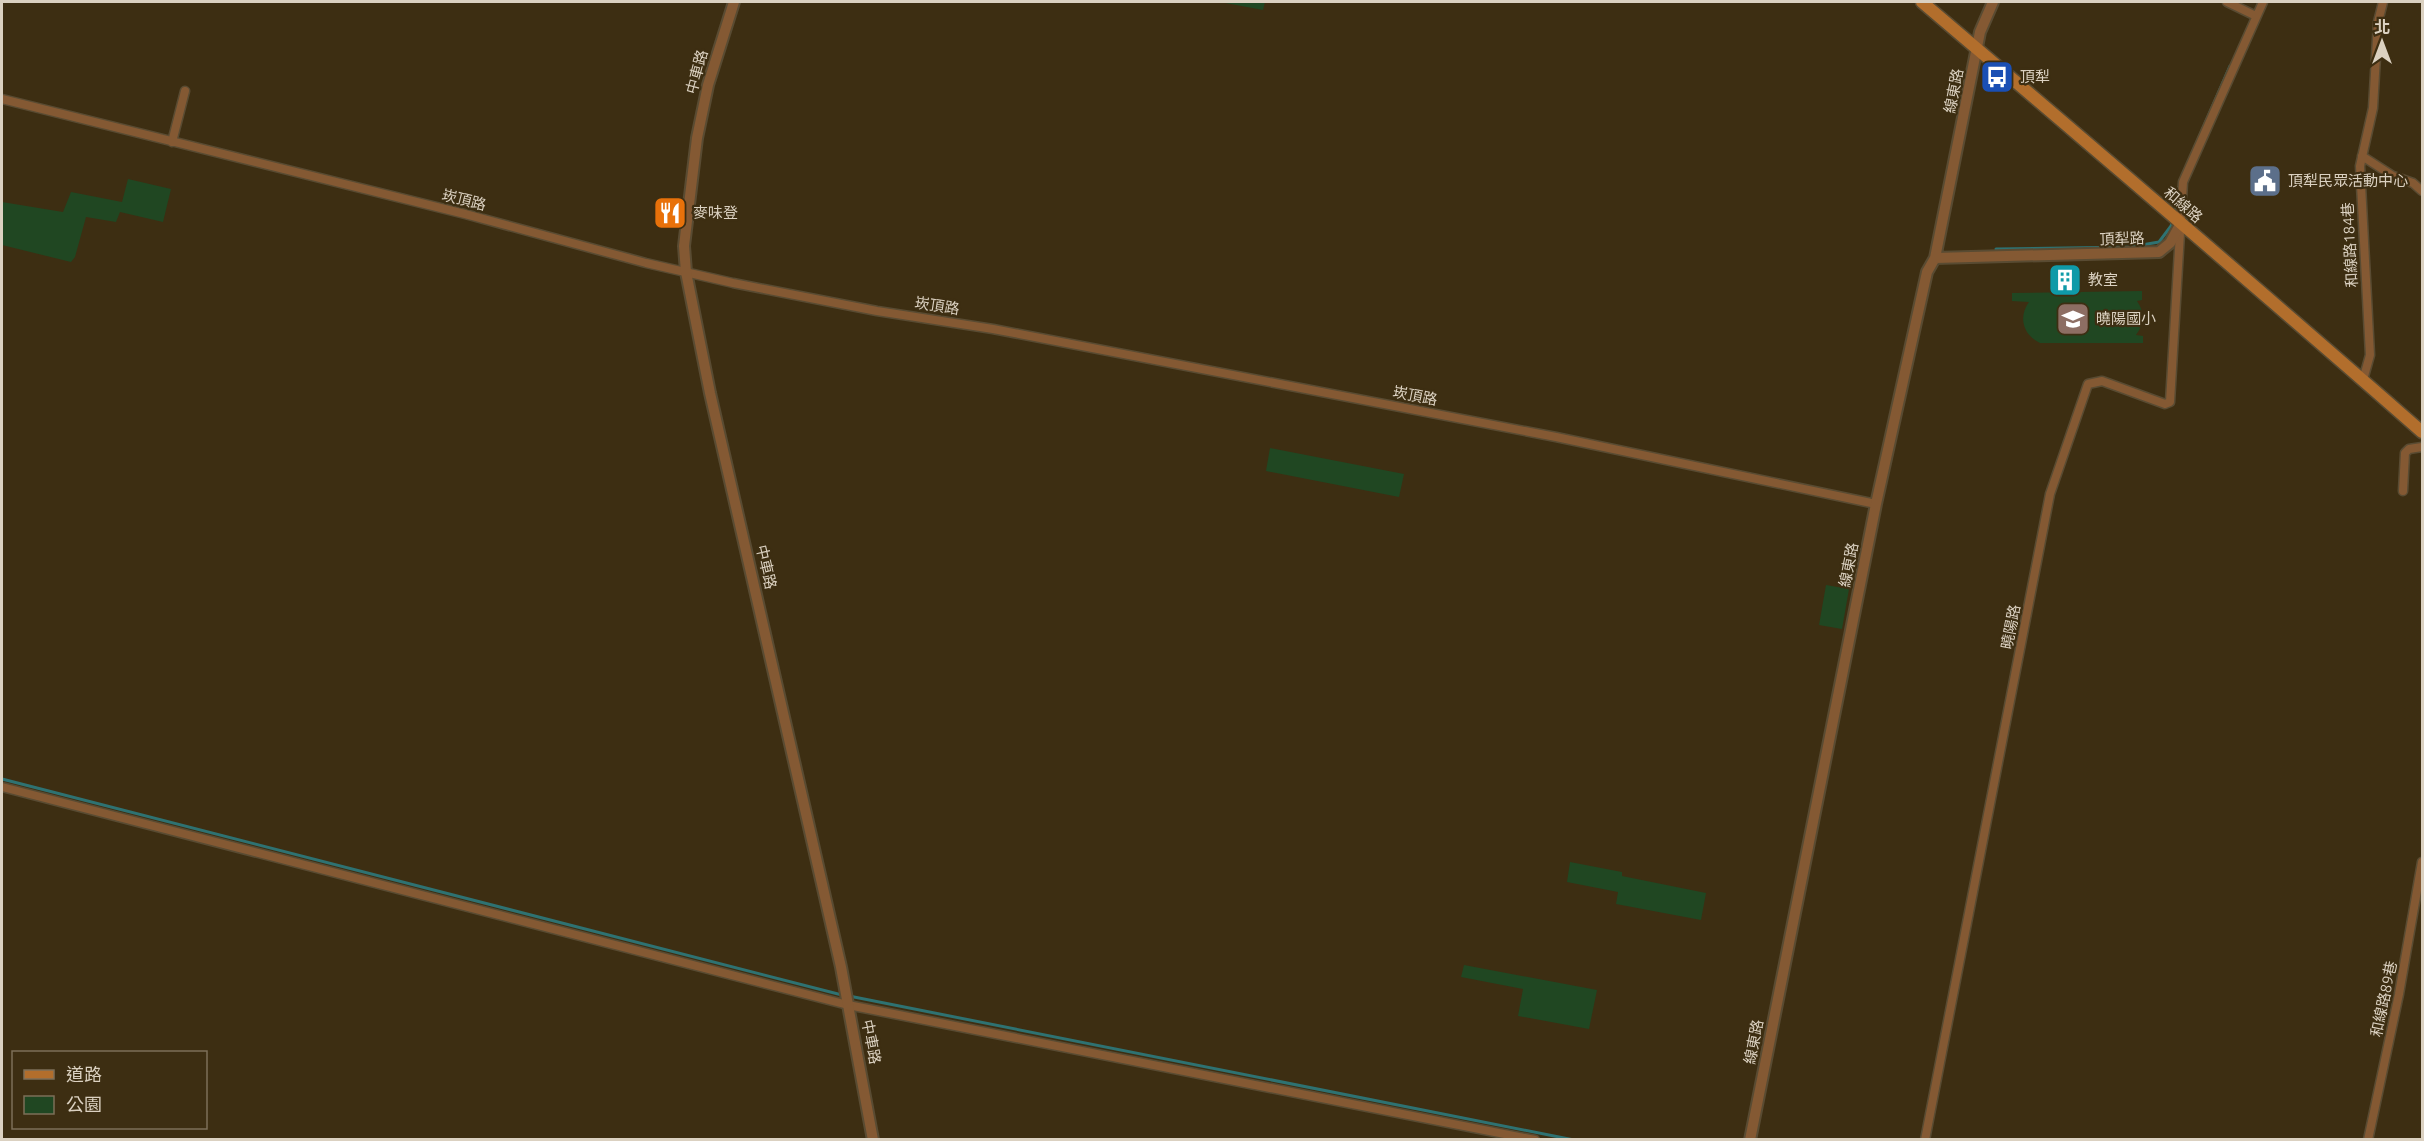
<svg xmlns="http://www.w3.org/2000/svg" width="2424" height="1141" viewBox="0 0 2424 1141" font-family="Ubuntu,'Noto Sans TC',sans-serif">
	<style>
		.green { fill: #204722 }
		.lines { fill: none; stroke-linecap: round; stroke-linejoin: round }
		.stream { stroke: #2e7272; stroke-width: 3 }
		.minor-casing { stroke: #594b32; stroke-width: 11 }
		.tertiary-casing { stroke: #594b32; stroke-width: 14 }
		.secondary-casing { stroke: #594b32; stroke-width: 15 }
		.minor { stroke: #845933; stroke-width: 8 }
		.tertiary { stroke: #845933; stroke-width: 10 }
		.secondary { stroke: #b26e2c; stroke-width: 12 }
		.labels { text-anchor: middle; stroke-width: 4.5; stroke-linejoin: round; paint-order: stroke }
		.street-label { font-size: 15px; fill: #dbd1c1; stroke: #3d2e12 }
		.poi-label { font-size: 15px; fill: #dbd1c1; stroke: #3d2e12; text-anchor: start }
	</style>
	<rect width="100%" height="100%" fill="#3d2e12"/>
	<!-- green -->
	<path class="green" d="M 1220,2 L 1265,2 L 1263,10 Z
		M 128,179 L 171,189 L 163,222 L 120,212 L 116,222 L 86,217 L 75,257 L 71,262 L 2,245 L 2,202 L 63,212 L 71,192 L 122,202 Z
		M 2142,291 L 2142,300 L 2137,301 C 2145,312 2144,324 2136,335 L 2143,336 L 2143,343 L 2040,343 C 2023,335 2018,317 2029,302 L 2012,301 L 2012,293 Z
		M 1270,448 L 1404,474 L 1399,497 L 1266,471 Z
		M 1826,585 L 1849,589 L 1842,629 L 1819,625 Z
		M 1570,862 L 1622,872 L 1622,876 L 1706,893 L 1701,920 L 1616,904 L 1618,892 L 1567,882 Z
		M 1464,965 L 1597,990 L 1589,1029 L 1518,1016 L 1523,989 L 1461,977 Z"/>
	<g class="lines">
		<!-- stream -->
		<path class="stream" d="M 2180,181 L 2230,66
			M 2174,213 L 2179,187
			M 1996,249 L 2130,247 L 2159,242 L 2171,226 L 2173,220
			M 2,779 L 842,995
			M 849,996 L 1574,1140"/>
		<!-- minor casing -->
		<g class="minor-casing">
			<path id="minor" d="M 2227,2 L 2256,16
				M 2,99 L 465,214 L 646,263 L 733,283 L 877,311 L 993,329 L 1556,437 L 1876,504
				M 172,142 L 185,91
				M 2362,156 L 2393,176 L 2413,183 L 2422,191
				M 2363,380 L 2370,355 L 2360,166 L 2373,108 L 2378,22 L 2383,2
				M 2403,491 L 2405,453 L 2409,449 L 2422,447
				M 2,787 L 848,1005 L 1535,1140
				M 1925,1140 L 2050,494 L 2088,384 L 2102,381 L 2165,404 L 2170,402 L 2183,182 L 2263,2
				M 2368,1140 L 2399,994 L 2422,862"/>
		</g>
		<!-- tertiary casing -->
		<g class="tertiary-casing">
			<path id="tertiary" d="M 734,2 L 708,85 L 697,138 L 684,246 L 686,272 L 710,393 L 841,967 L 873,1140
				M 1935,258 L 2159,252 L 2170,243 L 2180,225
				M 1750,1140 L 1876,504 L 1927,272 L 1935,258 L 1980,32 L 1993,2"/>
		</g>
		<!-- secondary casing -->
		<g class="secondary-casing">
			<path id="secondary" d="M 1922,2 C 2089,144 2257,287 2422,432"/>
		</g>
		<!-- minor -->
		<use href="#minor" class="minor"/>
		<!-- tertiary -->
		<use href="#tertiary" class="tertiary"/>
		<!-- secondary -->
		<use href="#secondary" class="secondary"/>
	</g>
	<!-- icons -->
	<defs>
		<g id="bus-square" transform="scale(1.725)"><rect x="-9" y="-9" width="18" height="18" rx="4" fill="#1a4fb4" stroke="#3d2e12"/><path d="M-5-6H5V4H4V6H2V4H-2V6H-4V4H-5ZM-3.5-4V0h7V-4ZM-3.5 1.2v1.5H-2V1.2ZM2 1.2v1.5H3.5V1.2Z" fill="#fff"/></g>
		<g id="civic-square" transform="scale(1.725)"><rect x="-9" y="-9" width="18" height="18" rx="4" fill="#5c6f8a" stroke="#3d2e12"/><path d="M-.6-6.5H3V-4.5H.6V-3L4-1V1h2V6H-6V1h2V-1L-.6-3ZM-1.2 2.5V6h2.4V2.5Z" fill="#fff"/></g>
		<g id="restaurant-square" transform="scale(1.725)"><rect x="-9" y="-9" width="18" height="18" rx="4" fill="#e8710a" stroke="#3d2e12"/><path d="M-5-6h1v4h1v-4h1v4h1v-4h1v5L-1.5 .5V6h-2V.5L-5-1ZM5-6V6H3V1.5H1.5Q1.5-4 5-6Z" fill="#fff"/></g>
		<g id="building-square" transform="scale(1.725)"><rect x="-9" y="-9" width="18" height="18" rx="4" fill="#0f9aa8" stroke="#3d2e12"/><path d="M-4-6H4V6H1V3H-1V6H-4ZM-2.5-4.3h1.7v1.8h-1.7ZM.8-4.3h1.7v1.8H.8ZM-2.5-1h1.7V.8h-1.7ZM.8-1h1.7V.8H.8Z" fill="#fff"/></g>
		<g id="school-square" transform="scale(1.725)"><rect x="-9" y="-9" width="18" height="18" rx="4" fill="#8d6e63" stroke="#3d2e12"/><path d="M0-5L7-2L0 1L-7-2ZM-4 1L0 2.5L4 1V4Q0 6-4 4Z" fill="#fff"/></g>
	</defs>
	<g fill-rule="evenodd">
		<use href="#bus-square" x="1997" y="77"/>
		<use href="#civic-square" x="2265" y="181"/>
		<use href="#restaurant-square" x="670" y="213"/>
		<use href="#building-square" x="2065" y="280"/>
		<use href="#school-square" x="2073" y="319"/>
	</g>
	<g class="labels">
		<!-- street labels -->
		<g class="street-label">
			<text transform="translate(697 72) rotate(-75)" y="5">中車路</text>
			<text transform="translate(1954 91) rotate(-79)" y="5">線東路</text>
			<text transform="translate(464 200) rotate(14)" y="5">崁頂路</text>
			<text transform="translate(2183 205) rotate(41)" y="5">和線路</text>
			<text transform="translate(2122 239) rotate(-2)" y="5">頂犁路</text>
			<text transform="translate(2350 245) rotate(-93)" y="5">和線路184巷</text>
			<text transform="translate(937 306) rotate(9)" y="5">崁頂路</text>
			<text transform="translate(1415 396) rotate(11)" y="5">崁頂路</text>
			<text transform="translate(1849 565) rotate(-79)" y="5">線東路</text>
			<text transform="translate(766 567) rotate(77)" y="5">中車路</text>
			<text transform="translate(2011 627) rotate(-79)" y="5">曉陽路</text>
			<text transform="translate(2384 999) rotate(-78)" y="5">和線路89巷</text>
			<text transform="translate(871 1042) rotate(79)" y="5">中車路</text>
			<text transform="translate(1754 1042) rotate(-79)" y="5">線東路</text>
		</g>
		<!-- poi labels -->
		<g class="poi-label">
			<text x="2020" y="82">頂犁</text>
			<text x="2288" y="186">頂犁民眾活動中心</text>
			<text x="693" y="218">麥味登</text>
			<text x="2088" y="285">教室</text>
			<text x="2096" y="324">曉陽國小</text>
		</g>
	</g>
	<!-- border -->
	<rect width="2424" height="1141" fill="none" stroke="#dbd1c1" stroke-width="6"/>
	<!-- legend -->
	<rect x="12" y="1051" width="195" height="78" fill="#3d2e12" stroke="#7c6f58" stroke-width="1.5"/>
	<rect x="24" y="1070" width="30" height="9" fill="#b26e2c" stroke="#7c6f58" stroke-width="1.5"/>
	<text x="66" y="1081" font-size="18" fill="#dbd1c1">道路</text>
	<rect x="24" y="1096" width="30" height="18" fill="#204722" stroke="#7c6f58" stroke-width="1.5"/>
	<text x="66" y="1111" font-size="18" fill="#dbd1c1">公園</text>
	<!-- north arrow -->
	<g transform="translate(2382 42)" stroke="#3d2e12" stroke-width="4.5" paint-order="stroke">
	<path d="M0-4.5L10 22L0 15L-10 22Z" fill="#dbd1c1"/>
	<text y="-9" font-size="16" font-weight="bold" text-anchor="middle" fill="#dbd1c1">北</text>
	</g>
</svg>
